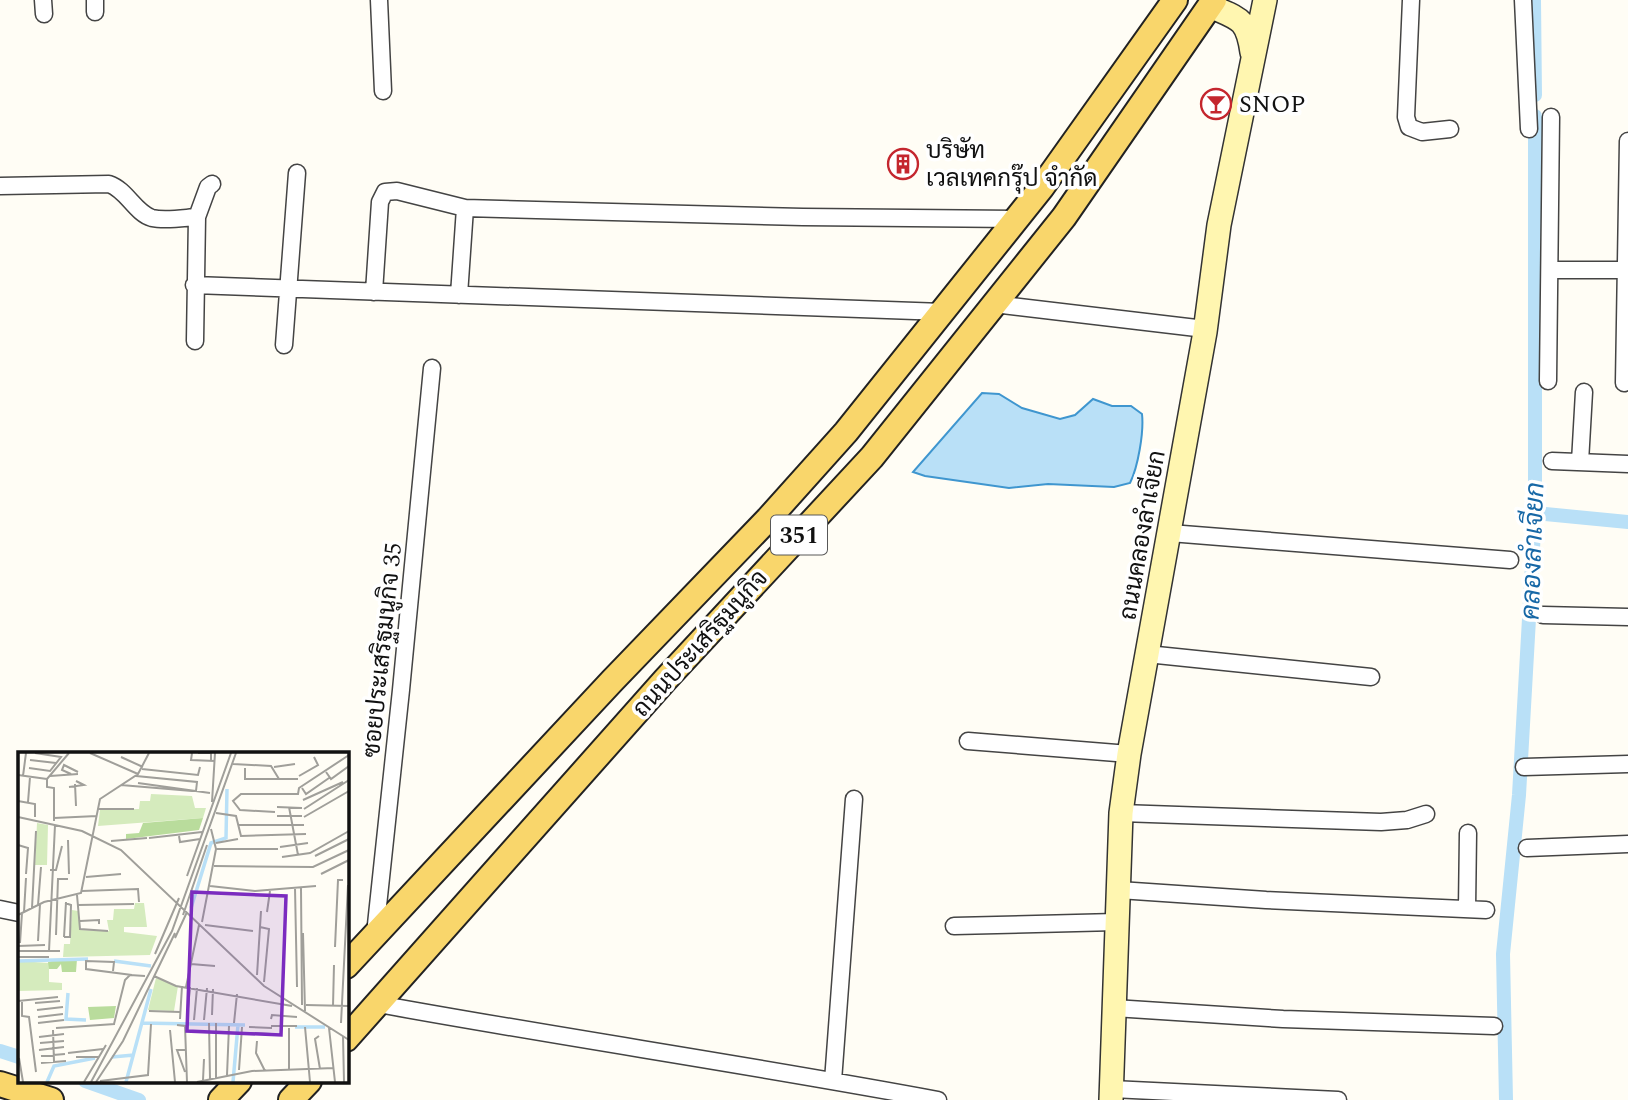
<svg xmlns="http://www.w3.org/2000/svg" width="1628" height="1100" viewBox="0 0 1628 1100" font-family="Spectral,Sarabun,serif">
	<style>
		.water { fill: #b9e0f7; stroke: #3f96cf; stroke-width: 2 }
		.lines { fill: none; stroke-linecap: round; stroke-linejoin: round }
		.canal { stroke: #b9e0f7; stroke-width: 14 }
		.street-casing { stroke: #444; stroke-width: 19 }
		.secondary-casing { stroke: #333; stroke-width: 26 }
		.primary-casing { stroke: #222; stroke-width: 28 }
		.street { stroke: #fff; stroke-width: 16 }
		.secondary { stroke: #fff6b0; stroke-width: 23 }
		.primary { stroke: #f9d66b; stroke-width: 24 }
		.labels { text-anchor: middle; stroke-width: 7; stroke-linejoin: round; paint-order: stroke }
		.shield { fill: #fff; stroke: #585858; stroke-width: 2 }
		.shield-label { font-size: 23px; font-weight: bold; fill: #111 }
		.poi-label { font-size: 24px; fill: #111; stroke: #fff; text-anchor: start }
		.street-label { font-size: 24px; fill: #111; stroke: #fff }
		.water-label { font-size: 26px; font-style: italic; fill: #1768a6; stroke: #fff }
		.inset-river { fill: none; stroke: #b9e0f7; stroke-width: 3.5 }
		.inset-road { fill: none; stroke: #a09f9a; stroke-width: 2 }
		.view { fill: #7b2cbf; fill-opacity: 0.15; stroke: #7b2cbf; stroke-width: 3.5 }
		.inset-edge { fill: none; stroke: #111; stroke-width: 3.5 }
	</style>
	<rect width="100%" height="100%" fill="#fffdf5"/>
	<!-- water -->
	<path class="water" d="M 982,393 L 999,394 L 1022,408 L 1060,419 L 1075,415 L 1093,399 L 1112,406 L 1131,406 L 1142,414 C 1144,432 1138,467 1130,483 L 1114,487 L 1048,484 L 1009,488 L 925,476 L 913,472 Z"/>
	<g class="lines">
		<!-- canal -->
		<path class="canal" d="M 1534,0 L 1535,95
			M 1535,513 L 1628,522
			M 0,1051 L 19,1057
			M 85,1081 L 139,1100
			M 1506,1100 L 1503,954 L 1519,795 L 1535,513 L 1535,116"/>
		<!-- street casing -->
		<g class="street-casing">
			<path id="street" d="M 43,0 L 44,14
				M 379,0 L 383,91
				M 1411,0 L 1406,117 L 1409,127 L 1422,132 L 1450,129
				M 1523,0 L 1529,129
				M 95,12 L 95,0
				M 0,186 L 109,184 C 127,190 135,213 152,218 C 165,221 183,218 197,217
				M 1550,270 L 1628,270
				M 194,285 L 943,312
				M 374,292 L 380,202 L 385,192 L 397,191 L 465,208 L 803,217 L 1017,219
				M 459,295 L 465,208
				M 994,304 L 1205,329
				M 195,341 L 197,217 L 208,187 L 212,184
				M 284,345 L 297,173
				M 1548,381 L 1551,117
				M 1624,383 L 1628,141
				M 1552,461 L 1628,464
				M 1580,462 L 1584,392
				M 1170,533 L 1510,560
				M 1543,615 L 1628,617
				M 1147,654 L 1371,677
				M 968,741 L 1129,754
				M 1524,767 L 1628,764
				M 1121,813 L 1381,822 L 1407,820 L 1426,814
				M 1527,848 L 1628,844
				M 1119,890 L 1266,900 L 1486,910
				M 0,909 L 19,913
				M 1467,909 L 1468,833
				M 954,926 L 1116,922
				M 375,934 L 401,690 L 432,368
				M 378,1004 C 564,1038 751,1065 938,1100
				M 1114,1008 L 1283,1019 L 1494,1026
				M 833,1081 L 854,799
				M 1112,1089 L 1338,1100"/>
		</g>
		<!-- secondary casing -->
		<g class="secondary-casing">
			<path id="secondary" d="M 1210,6 C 1239,19 1247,18 1252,52
				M 1111,1100 L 1121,813 L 1129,754 L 1205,332 L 1219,225 L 1265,0"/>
		</g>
		<!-- primary casing -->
		<g class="primary-casing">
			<path id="primary" d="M 346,966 L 612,681 L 768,519 L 846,432 L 1042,187 L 1175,0
				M 346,1039 L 665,680 L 872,457 L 1064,217 L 1214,0
				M 0,1084 L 51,1100
				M 221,1100 L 239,1081
				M 291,1100 L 309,1081"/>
		</g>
		<!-- street -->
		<use href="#street" class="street"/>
		<!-- secondary -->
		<use href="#secondary" class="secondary"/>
		<!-- primary -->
		<use href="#primary" class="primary"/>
	</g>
	<!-- icons -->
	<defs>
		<g id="bar-ring" transform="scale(1.575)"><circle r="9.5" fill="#fff" stroke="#c4262e" stroke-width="1.5"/><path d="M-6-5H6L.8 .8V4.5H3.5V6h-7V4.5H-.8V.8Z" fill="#c4262e"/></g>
		<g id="building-ring" transform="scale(1.575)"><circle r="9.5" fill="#fff" stroke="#c4262e" stroke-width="1.5"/><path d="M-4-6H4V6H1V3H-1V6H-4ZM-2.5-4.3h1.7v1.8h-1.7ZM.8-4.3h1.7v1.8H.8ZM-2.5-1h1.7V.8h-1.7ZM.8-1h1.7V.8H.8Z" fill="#c4262e"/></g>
	</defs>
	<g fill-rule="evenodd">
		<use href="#bar-ring" x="1216" y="104"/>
		<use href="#building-ring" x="903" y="164"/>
	</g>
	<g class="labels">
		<!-- shield labels -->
		<rect class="shield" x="771" y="515.5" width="56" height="39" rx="5"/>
		<g class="shield-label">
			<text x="799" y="543">351</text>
		</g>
		<!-- poi labels -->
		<g class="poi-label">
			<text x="1239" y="112">SNOP</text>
			<text x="926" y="158">บริษัท<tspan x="926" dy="28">เวลเทคกรุ๊ป จำกัด</tspan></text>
		</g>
		<!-- street labels -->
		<g class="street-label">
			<text transform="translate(1142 535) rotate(-80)" y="8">ถนนคลองลำเจียก</text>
			<text transform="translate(700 643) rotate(-48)" y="8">ถนนประเสริฐมนูกิจ</text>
			<text transform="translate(382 650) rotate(-84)" y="8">ซอยประเสริฐมนูกิจ 35</text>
		</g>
		<!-- water labels -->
		<g class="water-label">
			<text transform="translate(1532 551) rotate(-88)" y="9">คลองลำเจียก</text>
		</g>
	</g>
	<!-- overview -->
	<g transform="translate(18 752)">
		<rect width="331" height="331" fill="#fffdf5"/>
		<path d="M 133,42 L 174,44 L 177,56 L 188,56 L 185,66 L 80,74 L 82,58 L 121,57 L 122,49 L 132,49 ZM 19,71 L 30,73 L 29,113 L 17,113 ZM 117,151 L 126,151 L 129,175 L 106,175 L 106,180 L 139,184 L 132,203 L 45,205 L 46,192 L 52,192 L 54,158 L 60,159 L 62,178 L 91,179 L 89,168 L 95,168 L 96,157 L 116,157 ZM 0,209 L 31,211 L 31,230 L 44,231 L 44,238 L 0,239 ZM 138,226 L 160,234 L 156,259 L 130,258 Z" fill="#d5ebbd"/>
		<path d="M 185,66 L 181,78 L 108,87 L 108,82 L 121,81 L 125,71 ZM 46,206 L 59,207 L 58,220 L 44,220 L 43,212 L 39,217 L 31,217 L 30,210 ZM 98,254 L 96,266 L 72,268 L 70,255 Z" fill="#b9dc9c"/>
		<path class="inset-river" d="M 173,156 L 193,91 L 208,86 L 209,37M 0,209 L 70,207M 96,209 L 133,214M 50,241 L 48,267 L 68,268M 124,271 L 227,273M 277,275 L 307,275M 94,305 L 116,303M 29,330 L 36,314 L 77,306M 108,330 L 133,237M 215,330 L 220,273"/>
		<path class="inset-road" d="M 72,1 L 120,22M 174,1 L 173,8 L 197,9M 180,1 L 193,1 L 193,9M 103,5 L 125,15M 12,8 L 38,11M 215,12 L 253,14 L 261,27M 256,15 L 277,12M 11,16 L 32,19 L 43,5 L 17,1M 227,16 L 227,27 L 280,27M 124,17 L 180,23 L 182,15M 308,20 L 313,27 L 331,14M 53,22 L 44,18 L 46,13 L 60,20M 0,23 L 29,27M 5,24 L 8,1M 32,24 L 60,22M 118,24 L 179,30 L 178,39M 281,24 L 300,13 L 296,5M 29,27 L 29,35 L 36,36 L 36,69M 29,27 L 51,1M 120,31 L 192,41M 57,32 L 58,54M 103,33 L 174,39M 51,35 L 66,33 L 58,29M 284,36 L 288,42 L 311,26M 285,48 L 325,30M 0,49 L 17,52 L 17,65M 10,50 L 12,25M 194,50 L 197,1M 259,55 L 284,56M 271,55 L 280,103M 80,57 L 116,57M 286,57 L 331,28M 257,60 L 222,58 L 215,49 L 223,42 L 280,42 L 281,36 L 331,3M 198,61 L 218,64 L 223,84 L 288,82M 259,64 L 284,64M 0,65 L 64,79 L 103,98 L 246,234 L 331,288M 286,65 L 331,39M 36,66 L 79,64M 221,73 L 286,73M 161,84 L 162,90 L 182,87M 131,86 L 184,80M 50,88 L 51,122M 93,89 L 129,86M 198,91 L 220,87M 0,93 L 10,96 L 8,122M 262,95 L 290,91M 198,97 L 260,97M 297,104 L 331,87M 264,105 L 292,101 L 331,79M 196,114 L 295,115 L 331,98M 32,118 L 38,118 L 44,94M 303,122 L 331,108M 169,124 L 213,1M 68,125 L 103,122M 192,134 L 237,139 L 298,134M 277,136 L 279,235M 283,136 L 284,253M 64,139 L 120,137 L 121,150M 59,143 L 62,177 L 90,179M 20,153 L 23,115M 60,153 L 116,152M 14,156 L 18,79M 6,160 L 8,126M 249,160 L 252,139M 0,163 L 26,150 L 63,141 L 82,47 L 120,22 L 131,1M 165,163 L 189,93M 62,169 L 81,168 L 81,172M 184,170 L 198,97 L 193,77M 187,173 L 235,179M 242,175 L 251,177 L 246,230M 285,181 L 287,259M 38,183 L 40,127 L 50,127M 46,185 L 52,185 L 53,153 L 47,151M 46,185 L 48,150M 157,186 L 169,160M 20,189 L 22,152M 2,191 L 4,161M 0,194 L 27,193M 317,195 L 320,128 L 325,128M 0,199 L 42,199M 31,199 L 37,73M 137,202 L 161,146M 0,205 L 31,205M 173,212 L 197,214M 95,219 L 96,210 L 68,209 L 68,217 L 114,223M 239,223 L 243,159M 136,224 L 158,234 L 274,254M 168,235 L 181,173M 0,249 L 40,245M 4,249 L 4,264 L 11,265 L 18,320M 17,251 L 42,249M 288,253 L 331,254M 315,254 L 316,213M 19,258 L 45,255M 131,259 L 162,260M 194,263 L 195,237M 20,265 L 45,262M 162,267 L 164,234M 169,267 L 172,235M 253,267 L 254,263 L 279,265M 176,268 L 179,236M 186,268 L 189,236M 20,271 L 46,268M 191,271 L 192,327M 198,271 L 198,326M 216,271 L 219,242M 323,271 L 330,133M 96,272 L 107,228 L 112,223 L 127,224M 159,273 L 167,274 L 169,330M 253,274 L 279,274M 231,275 L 254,276M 287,275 L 292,330M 38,276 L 97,272M 271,276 L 271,318M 311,276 L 317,330M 35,278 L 36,310M 152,278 L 157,330M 231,281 L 254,282M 301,284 L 297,287 L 302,317M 325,284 L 326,330M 21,285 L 46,282M 239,289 L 238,301 L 247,319M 22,291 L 46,289M 21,298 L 46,295M 167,298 L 159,298 L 167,320M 50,301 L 85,297M 23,304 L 47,302M 58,305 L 81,305M 1,306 L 5,330M 23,311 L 48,309M 221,318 L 224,275M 209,323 L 211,274M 185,328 L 186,307M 82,329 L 130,323 L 133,272M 66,330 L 88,293M 73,330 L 154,179 L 218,1M 78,330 L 105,289 L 157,181M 179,330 L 234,319 L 316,316"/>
		<path class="view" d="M 174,140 L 268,144 L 263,283 L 169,279 Z"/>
		<rect width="331" height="331" class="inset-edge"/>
	</g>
</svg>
